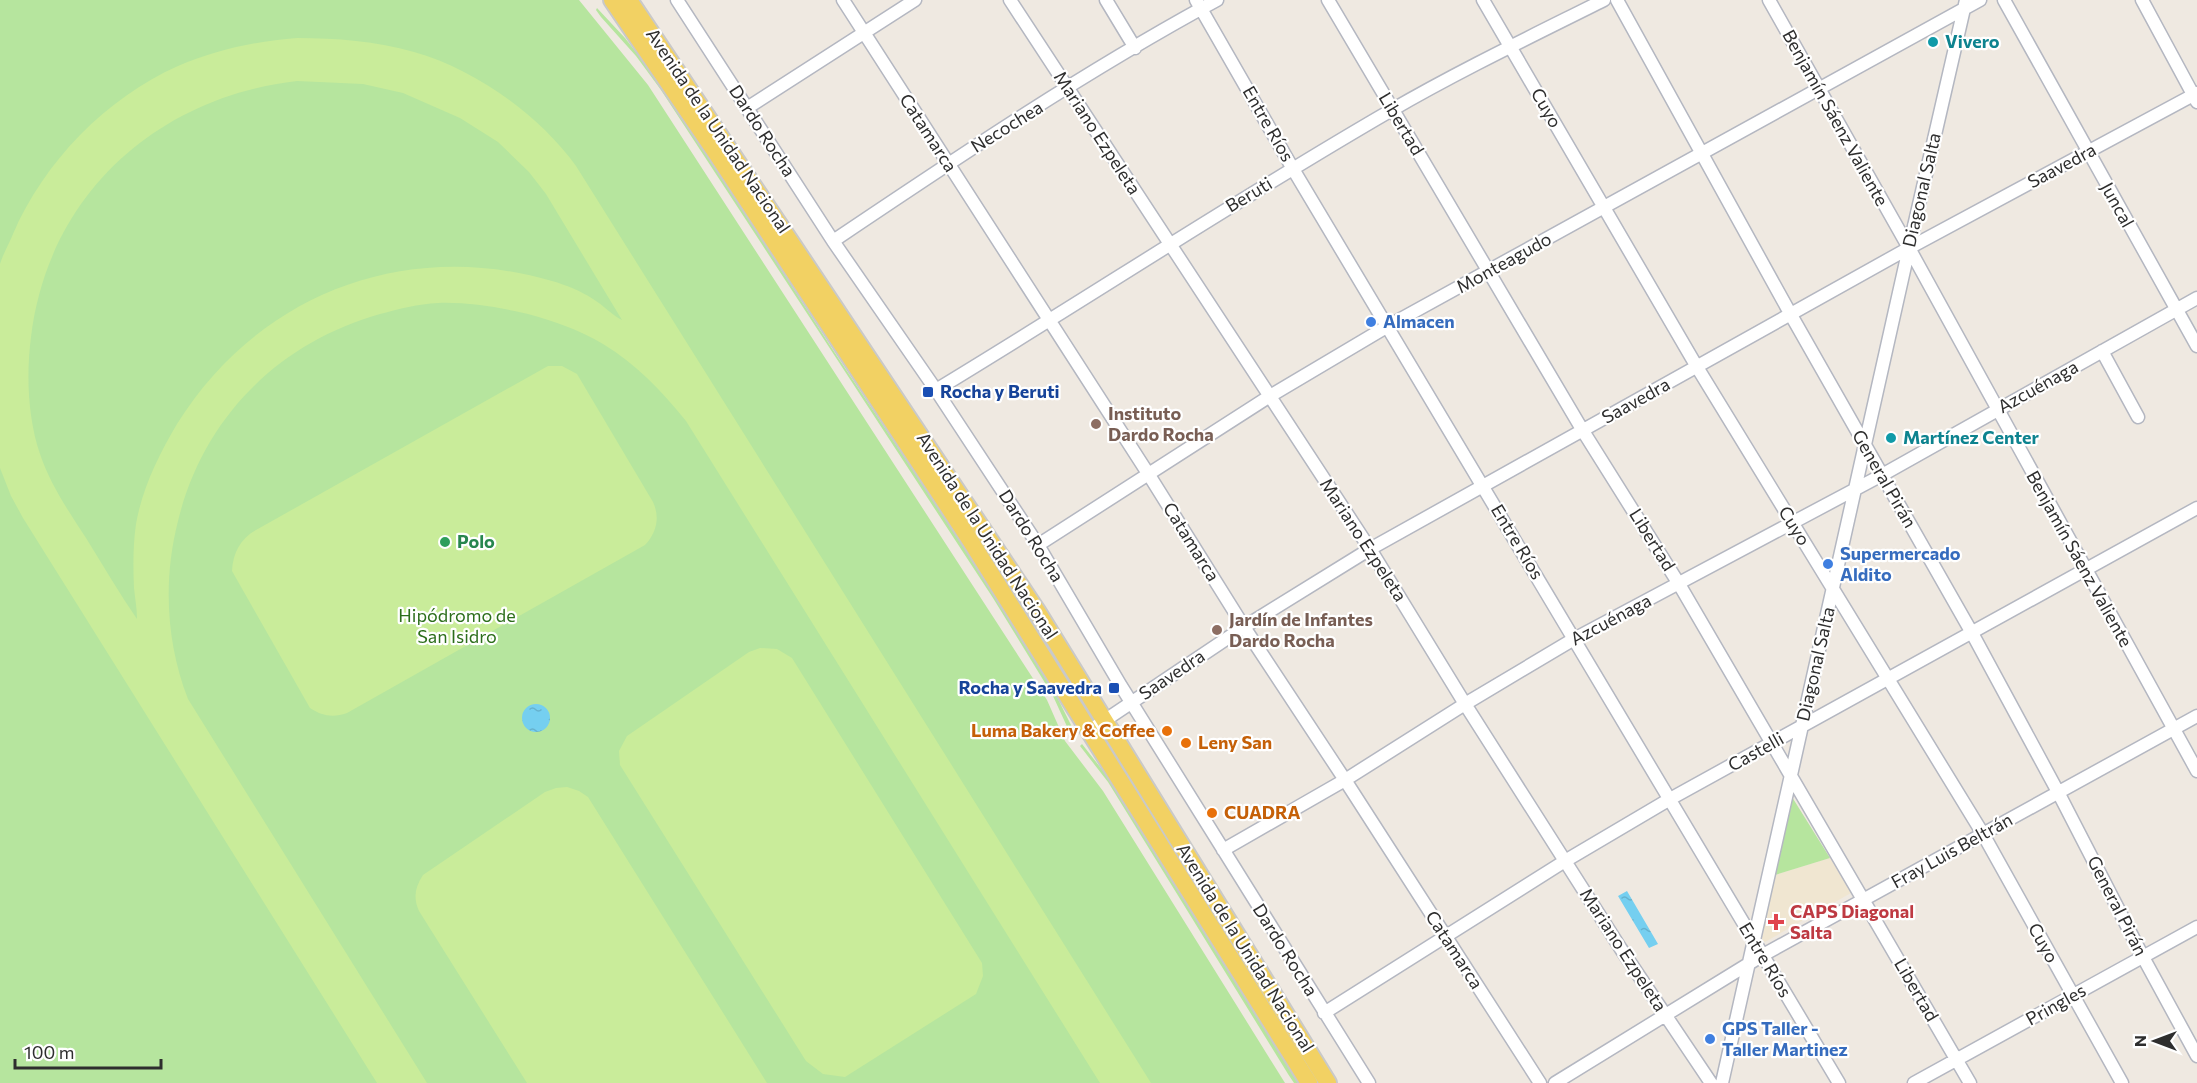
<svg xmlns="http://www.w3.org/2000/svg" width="2197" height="1083" viewBox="0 0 2197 1083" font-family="Commissioner,sans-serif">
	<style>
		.education { fill: #f0e6d1 }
		.grass { fill: #b6e59e }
		.pitch { fill: #c9ec9a; fill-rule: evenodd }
		.water { fill: url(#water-ripples) }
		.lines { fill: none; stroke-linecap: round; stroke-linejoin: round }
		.minor-casing { stroke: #b4b7c1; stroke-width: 15 }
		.major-casing { stroke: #c9c9c9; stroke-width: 20 }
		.minor { stroke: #fff; stroke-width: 12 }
		.major { stroke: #f2d163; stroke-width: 16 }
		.culture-dot { fill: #0f9aa8; stroke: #fff; stroke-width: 2 }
		.shop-dot { fill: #3f7fe0; stroke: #fff; stroke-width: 2 }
		.transit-dot { fill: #1a4fb4; stroke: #fff; stroke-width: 2 }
		.education-dot { fill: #8d6e63; stroke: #fff; stroke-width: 2 }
		.leisure-dot { fill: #2e9e5b; stroke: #fff; stroke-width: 2 }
		.food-dot { fill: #e8710a; stroke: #fff; stroke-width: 2 }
		.health-dot { fill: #e0444e; stroke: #fff; stroke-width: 2 }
		.labels { text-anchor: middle; stroke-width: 4.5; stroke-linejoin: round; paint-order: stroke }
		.culture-label { font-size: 18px; font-weight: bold; fill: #0d838f; stroke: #fff; text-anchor: start }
		.street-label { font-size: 18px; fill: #2e2e2e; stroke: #fff }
		.shop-label { font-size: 18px; font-weight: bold; fill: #366cbe; stroke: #fff; text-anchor: start }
		.transit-label { font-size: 18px; font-weight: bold; fill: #164399; stroke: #fff; text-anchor: start }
		.education-label { font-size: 18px; font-weight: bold; fill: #785e54; stroke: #fff; text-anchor: start }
		.leisure-label { font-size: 18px; font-weight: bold; fill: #27864d; stroke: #fff; text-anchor: start }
		.park-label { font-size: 18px; fill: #2c6e1b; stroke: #fff }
		.food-label { font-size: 18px; font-weight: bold; fill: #c56008; stroke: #fff; text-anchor: start }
		.health-label { font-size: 18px; font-weight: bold; fill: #be3a42; stroke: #fff; text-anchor: start }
	</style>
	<defs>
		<pattern id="water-ripples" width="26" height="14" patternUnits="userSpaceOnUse" patternTransform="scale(1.5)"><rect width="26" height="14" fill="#75cff0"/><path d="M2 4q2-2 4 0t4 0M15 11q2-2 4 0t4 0" fill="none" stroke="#66b2ce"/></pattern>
	</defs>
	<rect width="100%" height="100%" fill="#efe9e1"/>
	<!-- education -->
	<path class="education" d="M 1830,858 L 1851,893 L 1765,942 L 1760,939 L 1775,875 Z"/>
	<!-- grass -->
	<path class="grass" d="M 0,0 L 579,0 L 648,85 L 1047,700 L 1065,741 L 1103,791 L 1285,1083 L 0,1083 Z
		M 597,8 L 625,38 L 664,88 L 835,353 L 960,541 L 1056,695 L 1076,735 L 1073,737 L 1070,733 L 1053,696 L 993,598 L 661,90 L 636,56 L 601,17 L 596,10 Z
		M 1082,744 L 1111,781 L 1298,1083 L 1294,1083 L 1288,1074 L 1108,782 L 1080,746 Z
		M 1792,797 L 1830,858 L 1775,875 Z"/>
	<!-- pitch -->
	<path class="pitch" d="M 297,38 C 336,38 376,41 414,52 C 475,69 539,115 576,166 L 1151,1083 L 1100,1083 L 686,421 C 662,391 636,364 603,344 C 580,330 554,321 528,314 C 498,307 468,302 438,303 C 418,304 399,309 380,314 C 278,343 203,418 178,521 C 163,580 166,642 188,699 L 427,1083 L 377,1083 L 23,518 L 11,496 L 0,468 C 0,419 0,371 0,323 C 0,306 0,279 0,264 C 3,254 9,244 13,234 C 44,162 106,98 178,66 C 216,50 256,41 297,38 ZM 297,81 L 363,84 L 403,93 L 460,118 L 498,142 L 529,172 L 546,194 L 622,320 C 612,315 603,305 593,299 C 581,291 566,285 552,281 C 405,238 258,294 177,424 C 159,454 142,489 136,524 C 133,545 133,567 134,588 C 135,598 137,609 137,619 C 119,593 103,565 86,538 C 69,512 50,484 40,454 C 28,418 26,376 31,337 C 48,195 157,97 297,81 Z
		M 548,366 L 562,366 L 577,374 L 653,502 C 660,517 657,532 645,545 L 347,713 C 333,718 322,716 310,708 L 232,571 C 233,553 240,539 256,530 Z
		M 760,648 L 777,649 L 792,658 L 982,963 L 983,976 L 976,994 L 845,1077 L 823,1074 L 806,1061 L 620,765 L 619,751 L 627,736 L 749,652 Z
		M 567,787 L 579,791 L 588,797 L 767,1083 L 527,1083 L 419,911 C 413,898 415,887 423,875 L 545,792 L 556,788 Z"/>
	<!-- water -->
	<path class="water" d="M522 718a14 14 0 1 1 28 0a14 14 0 1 1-28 0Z
		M 1627,891 L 1658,944 L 1649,948 L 1618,896 Z"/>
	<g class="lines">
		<!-- minor casing -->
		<g class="minor-casing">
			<path id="minor" d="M 677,0 L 833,241 L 936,390 L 1038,545 L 1121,686 L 1369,1083
				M 843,0 L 1149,475 L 1244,627 L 1345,780 L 1540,1083
				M 1010,0 L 1370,549 L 1465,704 L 1621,949 L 1711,1083
				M 1106,0 L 1135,48
				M 1196,0 L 1293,169 L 1839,1083
				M 1328,0 L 1583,431 L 1679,584 L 1970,1083
				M 1483,0 L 1697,367 L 1983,834 L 2122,1083
				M 1617,0 L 1791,315 L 1972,633 L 2058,792 L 2143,957 L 2197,1056
				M 1769,0 L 1909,248 L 2197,771
				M 2004,0 L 2197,346
				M 2142,0 L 2197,102
				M 747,108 L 915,0
				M 833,241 C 958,157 1084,72 1217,0
				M 2102,351 L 2138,417
				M 936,390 C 1088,298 1236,200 1390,111 C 1459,71 1532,36 1604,0
				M 1038,545 L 1270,396 L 1388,326 L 1980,0
				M 1089,731 L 1244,627 L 1370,549 L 1909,248 L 2197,93
				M 1223,850 L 1345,780 L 1465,704 L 1574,639 L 1882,475 L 2197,298
				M 1324,1013 L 1565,861 L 1670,799 L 2197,508
				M 1555,1083 L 1763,955 L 2197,716
				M 1722,1083 L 1909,248 L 1966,0
				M 1914,1083 L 2197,927"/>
		</g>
		<!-- major casing -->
		<g class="major-casing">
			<path id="major" d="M 612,0 L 716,153 L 970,540 L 1309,1083
				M 629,0 L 1037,611 L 1328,1083"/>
		</g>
		<!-- minor -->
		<use href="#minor" class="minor"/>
		<!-- major -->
		<use href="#major" class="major"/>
	</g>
	<!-- markers -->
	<g class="culture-dot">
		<circle cx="1933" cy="42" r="6"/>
		<circle cx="1891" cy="438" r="6"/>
	</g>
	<g class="shop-dot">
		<circle cx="1371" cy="322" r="6"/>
		<circle cx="1828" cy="564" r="6"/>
		<circle cx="1710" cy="1039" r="6"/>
	</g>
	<g class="transit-dot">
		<rect x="922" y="386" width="12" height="12" rx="3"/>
		<rect x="1108" y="682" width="12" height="12" rx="3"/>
	</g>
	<g class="education-dot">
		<circle cx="1096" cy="424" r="6"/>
		<circle cx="1217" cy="630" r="6"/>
	</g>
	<circle class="leisure-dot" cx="445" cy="542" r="6"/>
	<g class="food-dot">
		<circle cx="1167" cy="731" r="6"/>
		<circle cx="1186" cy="743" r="6"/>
		<circle cx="1212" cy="813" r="6"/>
	</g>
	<path class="health-dot" d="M1773 913h6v6h6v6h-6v6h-6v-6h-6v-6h6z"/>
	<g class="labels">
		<!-- culture labels -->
		<g class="culture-label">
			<text x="1945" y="48">Vivero</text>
			<text x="1903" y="444">Martínez Center</text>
		</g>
		<!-- street labels -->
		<g class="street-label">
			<text transform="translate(1546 108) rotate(60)" y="6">Cuyo</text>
			<text transform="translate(1835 118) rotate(61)" y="6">Benjamín Sáenz Valiente</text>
			<text transform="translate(1268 124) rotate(60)" y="6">Entre Ríos</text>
			<text transform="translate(1401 124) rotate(59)" y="6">Libertad</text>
			<text transform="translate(1007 127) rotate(-32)" y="6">Necochea</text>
			<text transform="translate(718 131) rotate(56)" y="6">Avenida de la Unidad Nacional</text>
			<text transform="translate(762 131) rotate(57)" y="6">Dardo Rocha</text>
			<text transform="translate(928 133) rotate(57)" y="6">Catamarca</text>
			<text transform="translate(1097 133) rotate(57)" y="6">Mariano Ezpeleta</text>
			<text transform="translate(2062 166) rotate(-28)" y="6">Saavedra</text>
			<text transform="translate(1922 190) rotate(-77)" y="6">Diagonal Salta</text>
			<text transform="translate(1249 195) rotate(-31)" y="6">Beruti</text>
			<text transform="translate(2117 205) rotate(61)" y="6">Juncal</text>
			<text transform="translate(1504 263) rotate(-29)" y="6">Monteagudo</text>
			<text transform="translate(2038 387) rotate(-29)" y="6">Azcuénaga</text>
			<text transform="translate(1636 401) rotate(-29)" y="6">Saavedra</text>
			<text transform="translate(1884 479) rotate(60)" y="6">General Pirán</text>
			<text transform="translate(1794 526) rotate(58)" y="6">Cuyo</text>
			<text transform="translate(987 536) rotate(57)" y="6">Avenida de la Unidad Nacional</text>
			<text transform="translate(1031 536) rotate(58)" y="6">Dardo Rocha</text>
			<text transform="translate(1363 540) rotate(57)" y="6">Mariano Ezpeleta</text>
			<text transform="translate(1652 540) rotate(58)" y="6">Libertad</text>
			<text transform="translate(1191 542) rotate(58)" y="6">Catamarca</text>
			<text transform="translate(1517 542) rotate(59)" y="6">Entre Ríos</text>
			<text transform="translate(2079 559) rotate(61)" y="6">Benjamín Sáenz Valiente</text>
			<text transform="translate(1611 620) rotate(-28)" y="6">Azcuénaga</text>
			<text transform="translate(1816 664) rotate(-77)" y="6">Diagonal Salta</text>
			<text transform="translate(1172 675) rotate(-34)" y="6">Saavedra</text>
			<text transform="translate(1756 752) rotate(-29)" y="6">Castelli</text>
			<text transform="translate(1952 851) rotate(-29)" y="6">Fray Luis Beltrán</text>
			<text transform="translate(2117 906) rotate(63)" y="6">General Pirán</text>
			<text transform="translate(2043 943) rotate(61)" y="6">Cuyo</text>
			<text transform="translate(1245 948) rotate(58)" y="6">Avenida de la Unidad Nacional</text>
			<text transform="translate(1285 950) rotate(58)" y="6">Dardo Rocha</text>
			<text transform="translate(1454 950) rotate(57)" y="6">Catamarca</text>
			<text transform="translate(1623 950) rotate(57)" y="6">Mariano Ezpeleta</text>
			<text transform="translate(1765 960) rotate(59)" y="6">Entre Ríos</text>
			<text transform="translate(1916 990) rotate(60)" y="6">Libertad</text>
			<text transform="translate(2056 1005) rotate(-29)" y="6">Pringles</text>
		</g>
		<!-- shop labels -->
		<g class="shop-label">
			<text x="1383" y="328">Almacen</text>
			<text x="1840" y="560">Supermercado<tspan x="1840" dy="21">Aldito</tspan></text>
			<text x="1722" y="1035">GPS Taller -<tspan x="1722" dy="21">Taller Martinez</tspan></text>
		</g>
		<!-- transit labels -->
		<g class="transit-label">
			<text x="940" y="398">Rocha y Beruti</text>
			<text x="1102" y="694" text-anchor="end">Rocha y Saavedra</text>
		</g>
		<!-- education labels -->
		<g class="education-label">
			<text x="1108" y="420">Instituto<tspan x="1108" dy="21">Dardo Rocha</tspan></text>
			<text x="1229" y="626">Jardín de Infantes<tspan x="1229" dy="21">Dardo Rocha</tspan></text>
		</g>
		<!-- leisure labels -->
		<g class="leisure-label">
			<text x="457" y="548">Polo</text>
		</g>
		<!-- park labels -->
		<g class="park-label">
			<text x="457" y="622">Hipódromo de<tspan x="457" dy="21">San Isidro</tspan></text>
		</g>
		<!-- food labels -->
		<g class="food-label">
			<text x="1155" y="737" text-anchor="end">Luma Bakery &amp; Coffee</text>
			<text x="1198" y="749">Leny San</text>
			<text x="1224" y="819">CUADRA</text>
		</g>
		<!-- health labels -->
		<g class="health-label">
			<text x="1790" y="918">CAPS Diagonal<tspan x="1790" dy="21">Salta</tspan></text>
		</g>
	</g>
	<!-- north arrow -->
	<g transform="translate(2155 1041) rotate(270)" stroke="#ffffff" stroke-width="4.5" paint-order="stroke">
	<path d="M0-4.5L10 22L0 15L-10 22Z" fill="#2e2e2e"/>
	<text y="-9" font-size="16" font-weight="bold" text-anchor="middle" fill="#2e2e2e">N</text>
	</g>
	<!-- scale -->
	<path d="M15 1059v9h146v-9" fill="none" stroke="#2e2e2e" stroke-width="3"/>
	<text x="24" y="1059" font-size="18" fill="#2e2e2e" stroke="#ffffff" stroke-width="4.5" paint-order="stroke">100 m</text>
</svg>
